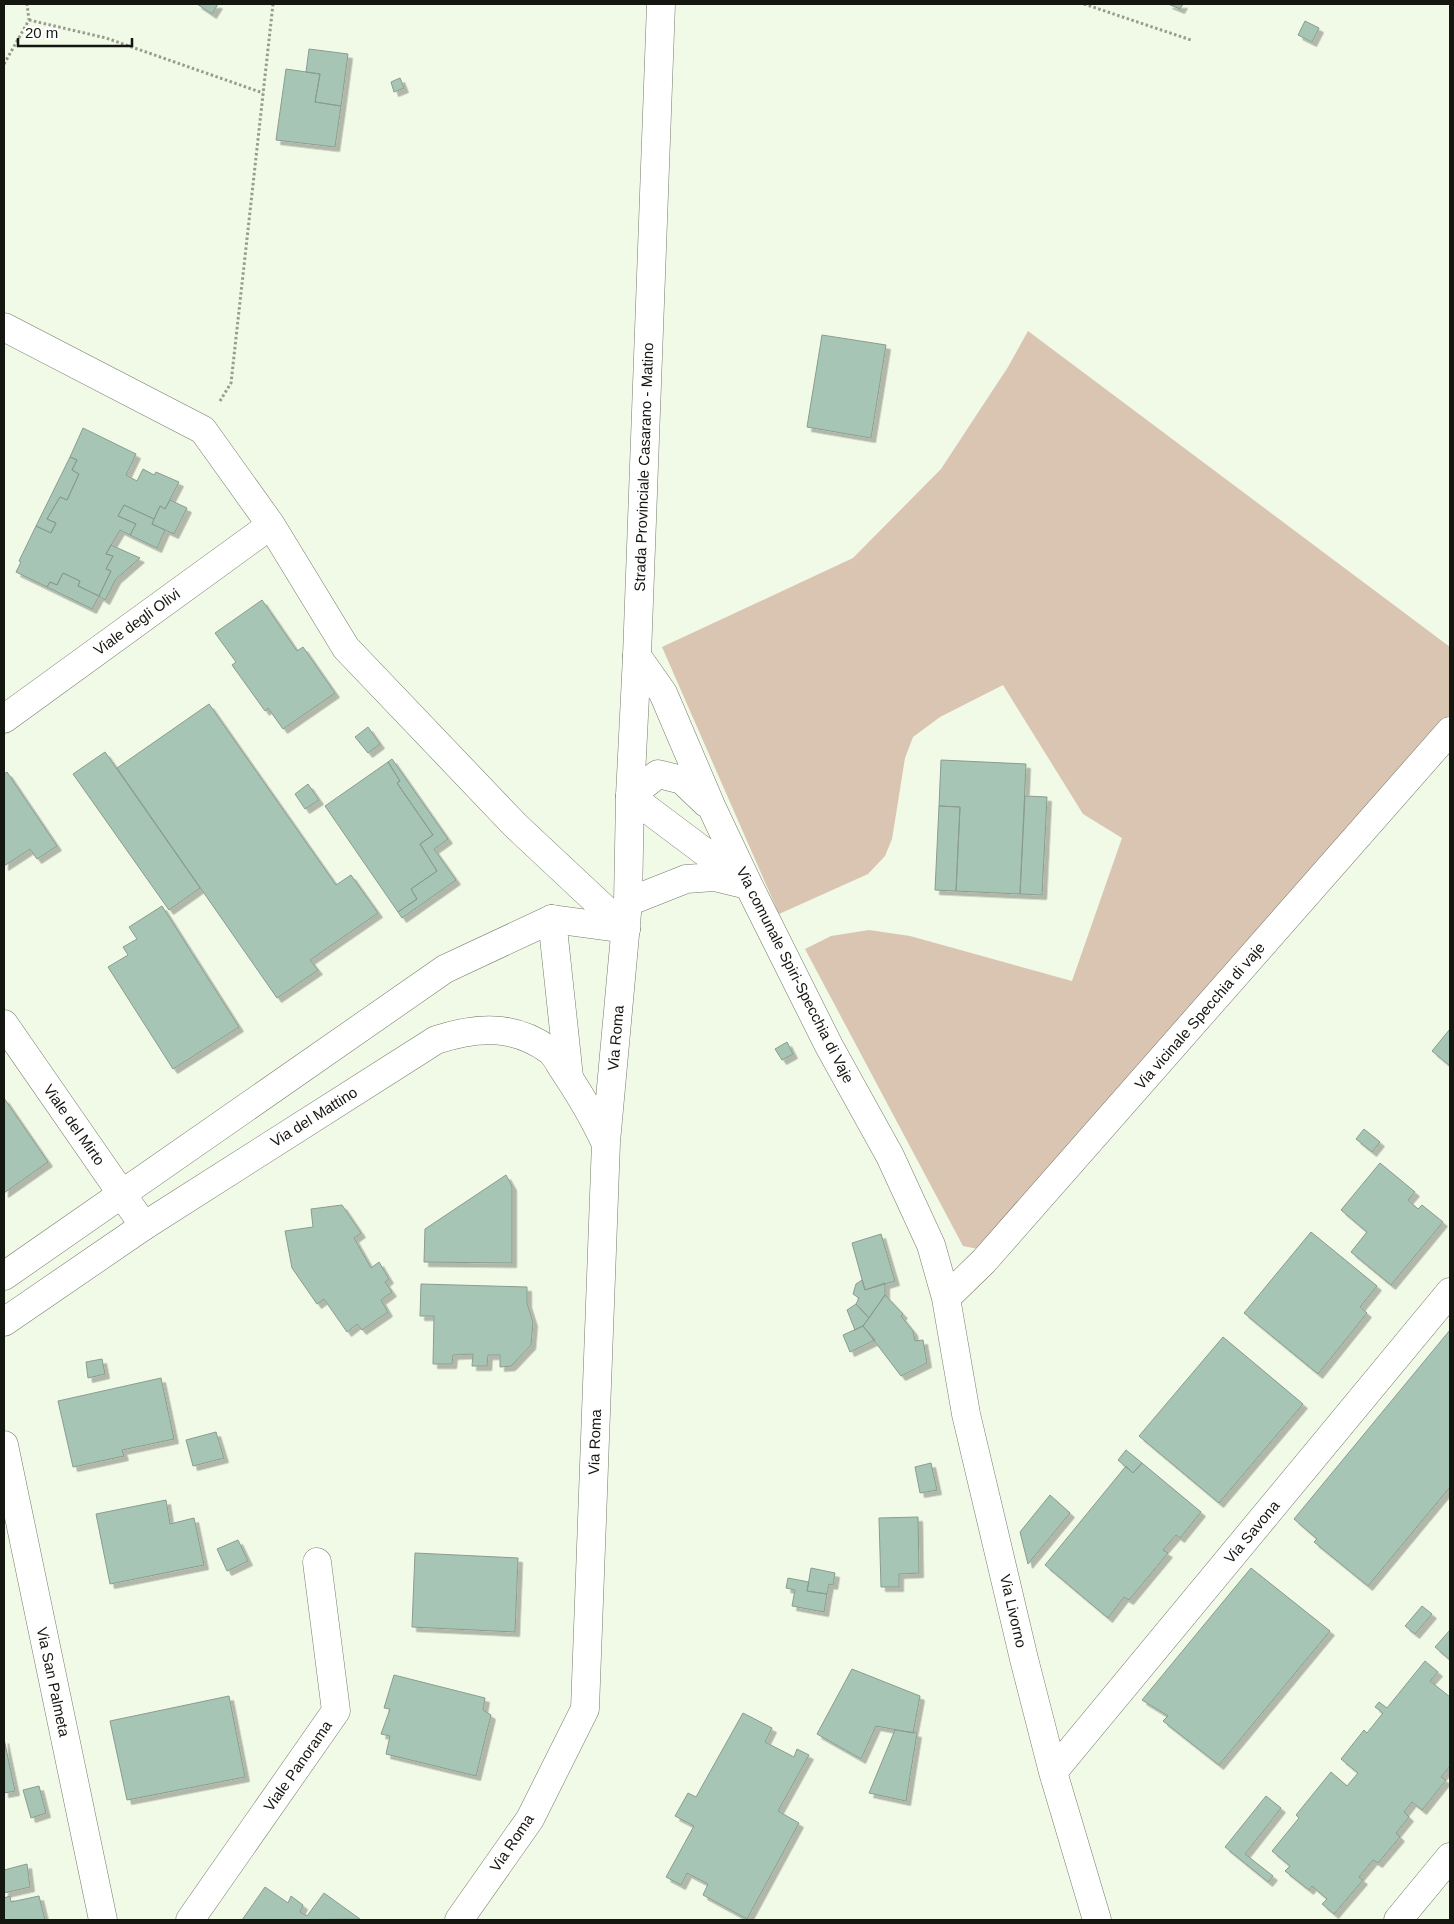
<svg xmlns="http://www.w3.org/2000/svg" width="1454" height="1924" viewBox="0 0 1454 1924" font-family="Arial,sans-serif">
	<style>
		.green { fill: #dac4b2 }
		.building { fill: #a7c5b4; stroke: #8a9c91; filter: url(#shadow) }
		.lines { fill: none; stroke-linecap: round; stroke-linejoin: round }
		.street-casing { stroke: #747b6b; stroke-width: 29 }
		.secondary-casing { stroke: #747b6b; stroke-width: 29 }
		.path { stroke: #979c8f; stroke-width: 3; stroke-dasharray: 2.5 2.5; stroke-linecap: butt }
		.street { stroke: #fff; stroke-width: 28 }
		.secondary { stroke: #fff; stroke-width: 28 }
		.labels { text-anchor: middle; stroke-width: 4; stroke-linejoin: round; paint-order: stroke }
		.street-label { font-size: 15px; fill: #141610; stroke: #fff }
	</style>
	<defs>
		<filter id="shadow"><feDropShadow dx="4.5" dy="4.5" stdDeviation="0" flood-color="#0004"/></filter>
	</defs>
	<rect width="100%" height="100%" fill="#f1f9e7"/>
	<!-- green -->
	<path class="green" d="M 1028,331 L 1450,647 L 1450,714 L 978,1249 L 963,1246 L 805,949 L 831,936 L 869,930 L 910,936 L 1072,981 L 1122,838 L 1083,814 L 1003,685 L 940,717 L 913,737 L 905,758 L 892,839 L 885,856 L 868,874 L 779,914 L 662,647 L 853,558 L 941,469 L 1008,367 Z"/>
	<!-- building -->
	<path class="building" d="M 197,4 L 218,4 L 212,14 Z
		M 1168,4 L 1183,4 L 1180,9 Z
		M 1305,21 L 1319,28 L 1312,42 L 1298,35 Z
		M 309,49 L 348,54 L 341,106 L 315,102 L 320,74 L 306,72 Z
		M 286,69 L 320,74 L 315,102 L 341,106 L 335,147 L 276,140 Z
		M 400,78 L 404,88 L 394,92 L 391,82 Z
		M 822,335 L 886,345 L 871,438 L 807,427 Z
		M 83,428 L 136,454 L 126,475 L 137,481 L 143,469 L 154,475 L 156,472 L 179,482 L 165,509 L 160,506 L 154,519 L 124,505 L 118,516 L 136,524 L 130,535 L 120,530 L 106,554 L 113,556 L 106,569 L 111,571 L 99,596 L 78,586 L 80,581 L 63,573 L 57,585 L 50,582 L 47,587 L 16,572 L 21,562 L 19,561 L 36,526 L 51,533 L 56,523 L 47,519 L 60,497 L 67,500 L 79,474 L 72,470 L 77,460 L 70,457 Z
		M 70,457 L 77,460 L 72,470 L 79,474 L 67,500 L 60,497 L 47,519 L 56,523 L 51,533 L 36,526 Z
		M 170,500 L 187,508 L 174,534 L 152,524 L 160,506 L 165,509 Z
		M 124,505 L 154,519 L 152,524 L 165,530 L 157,548 L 130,535 L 136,524 L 118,516 Z
		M 111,545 L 140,558 L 116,579 L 105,600 L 99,596 L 111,571 L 106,569 L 113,556 L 106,554 Z
		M 63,573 L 80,581 L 78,586 L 99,596 L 92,609 L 47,587 L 50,582 L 57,585 Z
		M 262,600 L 297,651 L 303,647 L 335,693 L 283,729 L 268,708 L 265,711 L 232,665 L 236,662 L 215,633 Z
		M 209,704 L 336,885 L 351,875 L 378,913 L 310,960 L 318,970 L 277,998 L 117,768 Z
		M 368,727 L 380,744 L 368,753 L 355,737 Z
		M 105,752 L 200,888 L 169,910 L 73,774 Z
		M 392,759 L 448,839 L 434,849 L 456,880 L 402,918 L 398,912 L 417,899 L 411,889 L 437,871 L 420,844 L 433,835 L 397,783 L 400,781 L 388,762 Z
		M 941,760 L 1026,764 L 1020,894 L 956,891 L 960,807 L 939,806 Z
		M 388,762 L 400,781 L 397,783 L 433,835 L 420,844 L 437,871 L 411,889 L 417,899 L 398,912 L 325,806 Z
		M 7,772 L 57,846 L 37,859 L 30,849 L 4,866 L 4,774 Z
		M 308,784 L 319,800 L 305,809 L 295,794 Z
		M 1025,796 L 1047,797 L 1042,895 L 1020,894 Z
		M 939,806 L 960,807 L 956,891 L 935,890 Z
		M 162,906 L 239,1027 L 173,1069 L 108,967 L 128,955 L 123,947 L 137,939 L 129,927 Z
		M 1450,1029 L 1450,1066 L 1432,1051 Z
		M 787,1042 L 793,1054 L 782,1060 L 775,1049 Z
		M 4,1098 L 48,1162 L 4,1193 Z
		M 1364,1129 L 1380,1142 L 1372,1152 L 1356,1139 Z
		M 1380,1163 L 1415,1192 L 1408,1200 L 1418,1209 L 1422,1205 L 1443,1222 L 1391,1285 L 1351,1252 L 1367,1232 L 1341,1210 Z
		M 506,1175 L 512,1186 L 512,1263 L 424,1262 L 425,1229 Z
		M 342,1205 L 361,1233 L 354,1238 L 371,1268 L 379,1262 L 389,1279 L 385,1282 L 392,1292 L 381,1300 L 388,1312 L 362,1330 L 357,1324 L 347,1332 L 324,1299 L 317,1304 L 292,1268 L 285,1231 L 313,1227 L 311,1209 Z
		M 1311,1232 L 1377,1286 L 1360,1307 L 1367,1313 L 1318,1374 L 1244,1313 Z
		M 881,1234 L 895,1281 L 865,1290 L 852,1243 Z
		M 862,1280 L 865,1290 L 885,1283 L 885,1295 L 869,1318 L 856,1304 L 859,1298 L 853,1294 L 856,1284 Z
		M 421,1284 L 527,1287 L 527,1303 L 533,1322 L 531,1345 L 511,1366 L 500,1367 L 500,1355 L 488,1355 L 487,1366 L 472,1366 L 473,1354 L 453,1355 L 452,1364 L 433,1364 L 434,1316 L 420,1316 Z
		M 885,1295 L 903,1314 L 901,1316 L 913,1331 L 915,1341 L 923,1340 L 927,1363 L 901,1376 L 863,1326 Z
		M 856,1304 L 869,1318 L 863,1326 L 855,1330 L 847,1310 Z
		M 863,1326 L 875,1340 L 850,1352 L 843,1335 Z
		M 1450,1330 L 1450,1487 L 1368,1586 L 1314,1542 L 1317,1539 L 1294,1519 Z
		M 1223,1337 L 1303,1404 L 1219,1503 L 1139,1436 Z
		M 102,1359 L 105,1374 L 88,1378 L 86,1362 Z
		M 161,1378 L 174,1439 L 122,1450 L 124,1456 L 73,1467 L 58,1401 Z
		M 216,1432 L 224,1458 L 193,1466 L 186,1440 Z
		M 1126,1450 L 1142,1463 L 1133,1473 L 1118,1460 Z
		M 931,1463 L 937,1490 L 920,1493 L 915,1467 Z
		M 1142,1463 L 1201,1512 L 1180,1538 L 1176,1535 L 1163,1550 L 1168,1553 L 1129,1600 L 1124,1597 L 1108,1618 L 1045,1565 L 1126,1466 L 1133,1473 Z
		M 1050,1495 L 1070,1513 L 1028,1564 L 1020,1532 Z
		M 166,1500 L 170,1524 L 194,1518 L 204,1565 L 110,1584 L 96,1514 Z
		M 918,1517 L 919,1573 L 899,1574 L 899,1587 L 881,1587 L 879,1518 Z
		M 238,1540 L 248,1561 L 227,1571 L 217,1549 Z
		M 415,1553 L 518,1558 L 515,1632 L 412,1627 Z
		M 811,1568 L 835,1573 L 833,1585 L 829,1584 L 827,1594 L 807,1591 Z
		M 1251,1568 L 1330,1631 L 1219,1765 L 1163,1721 L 1168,1716 L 1142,1700 Z
		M 788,1578 L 809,1582 L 807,1591 L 827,1594 L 824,1612 L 792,1606 L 795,1590 L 786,1588 Z
		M 1422,1606 L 1432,1614 L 1415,1634 L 1405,1626 Z
		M 1450,1630 L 1450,1660 L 1435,1647 Z
		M 1425,1661 L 1438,1672 L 1430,1681 L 1450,1697 L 1450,1766 L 1441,1777 L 1446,1780 L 1422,1810 L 1412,1802 L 1404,1812 L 1409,1817 L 1396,1833 L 1400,1837 L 1378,1863 L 1373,1860 L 1359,1877 L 1363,1880 L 1334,1914 L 1322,1904 L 1327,1899 L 1312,1886 L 1309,1890 L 1285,1871 L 1290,1866 L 1272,1851 L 1299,1818 L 1296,1815 L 1331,1772 L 1347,1786 L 1358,1773 L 1341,1759 L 1364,1730 L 1367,1733 L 1383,1713 L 1375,1707 L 1379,1702 L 1387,1708 Z
		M 852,1669 L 920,1696 L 913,1733 L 876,1726 L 861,1759 L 817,1734 Z
		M 394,1675 L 485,1698 L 483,1710 L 491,1715 L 476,1776 L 386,1754 L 390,1736 L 381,1734 L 390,1709 L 384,1708 Z
		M 229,1696 L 245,1777 L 127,1800 L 110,1721 Z
		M 743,1713 L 772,1728 L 765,1742 L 794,1757 L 797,1749 L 809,1755 L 778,1811 L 799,1823 L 747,1919 L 703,1895 L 708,1884 L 687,1873 L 681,1885 L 666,1877 L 694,1826 L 675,1816 L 688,1793 L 696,1797 Z
		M 895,1730 L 917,1733 L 906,1801 L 869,1793 Z
		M 4,1739 L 15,1791 L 4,1793 Z
		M 39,1786 L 46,1813 L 31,1818 L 23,1790 Z
		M 1266,1796 L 1281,1808 L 1245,1854 L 1273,1876 L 1268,1882 L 1225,1847 Z
		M 27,1864 L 30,1887 L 4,1893 L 4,1870 Z
		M 265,1887 L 288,1903 L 291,1896 L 303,1905 L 300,1912 L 307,1916 L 324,1893 L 360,1919 L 242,1920 Z
		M 10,1896 L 11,1902 L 39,1896 L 45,1920 L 4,1920 L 4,1898 Z"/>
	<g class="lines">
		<!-- street casing -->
		<g class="street-casing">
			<path id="street" d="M 4,327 L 203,430 L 271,525 L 346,648 L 515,825 L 626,929
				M 637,656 L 663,693 L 712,808 L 749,886 L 829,1046 L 890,1156 L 931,1245 L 946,1298 L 966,1414 L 1024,1659 L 1053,1772 L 1097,1920
				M 4,719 L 271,525
				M 706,803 L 682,780 L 658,774 L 630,796 L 746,883
				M 628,902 L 686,879 L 714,877 L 743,884
				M 552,919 L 569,1077
				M 4,1024 L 144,1226
				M 946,1298 L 984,1261 L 1450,731
				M 4,1445 L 103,1920
				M 1053,1772 L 1450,1292
				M 1398,1920 L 1450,1857"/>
		</g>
		<!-- secondary casing -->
		<g class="secondary-casing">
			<path id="secondary" d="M 4,1276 L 445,969 L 552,919 L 626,929
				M 4,1322 L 144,1226 L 436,1040 C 476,1027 513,1024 549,1050 C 555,1054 559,1063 563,1069 C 579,1093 593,1116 605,1142
				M 190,1920 L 336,1711 L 317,1562
				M 459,1920 L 530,1819 L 585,1709 L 606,1142 L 628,902 L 630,796 L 637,656 L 661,4"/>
		</g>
		<!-- path -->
		<path class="path" d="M 1084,4 L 1191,40
			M 29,20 L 106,38 L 263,93
			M 4,64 L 29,20 L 27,4
			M 220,401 L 231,383 L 273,4"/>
		<!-- street -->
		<use href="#street" class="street"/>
		<!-- secondary -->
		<use href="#secondary" class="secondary"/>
	</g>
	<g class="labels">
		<!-- street labels -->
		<g class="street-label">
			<text transform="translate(644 467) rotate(-88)" y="5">Strada Provinciale Casarano - Matino</text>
			<text transform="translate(137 622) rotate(-36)" y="5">Viale degli Olivi</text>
			<text transform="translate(795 975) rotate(63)" y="5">Via comunale Spiri-Specchia di Vaje</text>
			<text transform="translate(1200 1016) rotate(-49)" y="5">Via vicinale Specchia di vaje</text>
			<text transform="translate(616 1038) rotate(-85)" y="5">Via Roma</text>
			<text transform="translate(314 1117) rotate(-32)" y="5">Via del Mattino</text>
			<text transform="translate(74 1125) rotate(55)" y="5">Viale del Mirto</text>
			<text transform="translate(595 1442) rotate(-88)" y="5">Via Roma</text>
			<text transform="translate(1252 1532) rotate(-50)" y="5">Via Savona</text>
			<text transform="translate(1013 1611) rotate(77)" y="5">Via Livorno</text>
			<text transform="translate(53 1682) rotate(78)" y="5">Via San Palmeta</text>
			<text transform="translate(298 1766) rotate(-55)" y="5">Viale Panorama</text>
			<text transform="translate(512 1843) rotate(-56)" y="5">Via Roma</text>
		</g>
	</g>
	<!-- border -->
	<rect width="1454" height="1924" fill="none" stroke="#141610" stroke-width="10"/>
	<!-- scale -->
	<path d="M18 38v8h114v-8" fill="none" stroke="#141610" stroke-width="2.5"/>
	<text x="25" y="38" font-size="15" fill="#141610" stroke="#ffffff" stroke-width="4" paint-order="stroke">20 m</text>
</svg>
